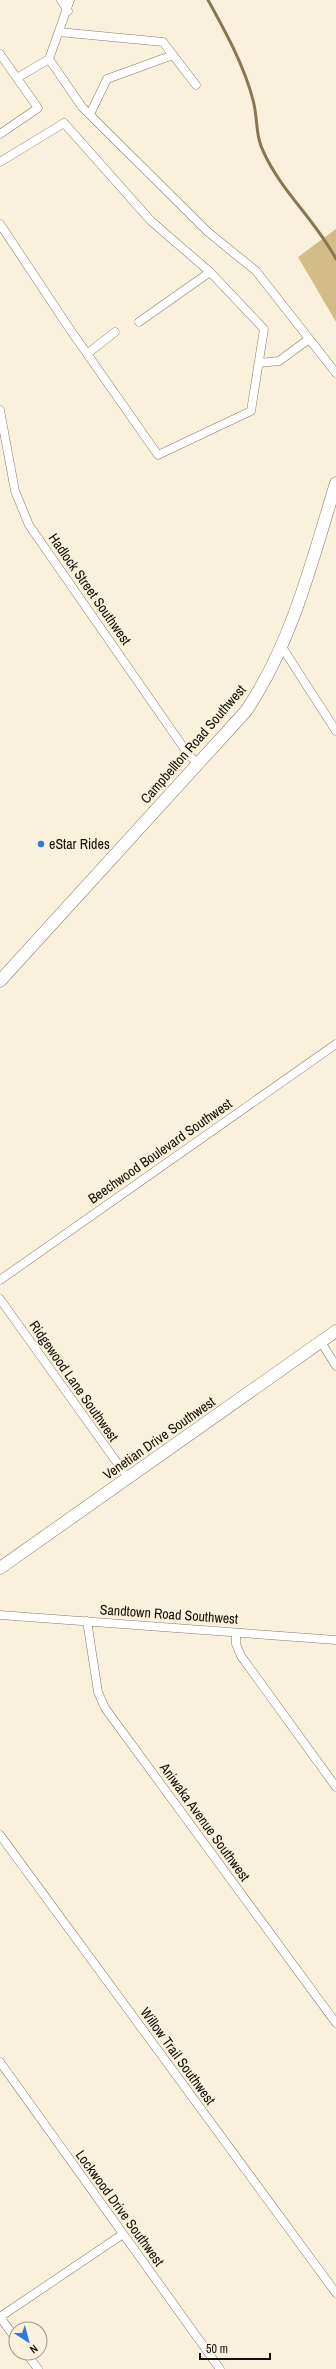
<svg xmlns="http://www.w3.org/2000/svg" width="336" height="2369" viewBox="0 0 336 2369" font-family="'Archivo Narrow',sans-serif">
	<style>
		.forest { fill: #d4bc88 }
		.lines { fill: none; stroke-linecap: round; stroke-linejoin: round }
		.stream { stroke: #897751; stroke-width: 3 }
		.street-casing { stroke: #847c6b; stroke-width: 9 }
		.secondary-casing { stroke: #847c6b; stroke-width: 13 }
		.street { stroke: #fff; stroke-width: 8 }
		.secondary { stroke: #fff; stroke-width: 12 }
		.poi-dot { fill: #2f76e3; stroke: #faf1dd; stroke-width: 1.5 }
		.labels { text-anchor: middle; stroke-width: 4; stroke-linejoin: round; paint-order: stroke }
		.street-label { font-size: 14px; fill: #131009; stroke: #faf1dd }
		.poi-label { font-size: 14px; fill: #131009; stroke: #faf1dd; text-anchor: start }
	</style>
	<rect width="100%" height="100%" fill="#faf1dd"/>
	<!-- forest -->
	<path class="forest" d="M 336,229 L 336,322 L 298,257 Z"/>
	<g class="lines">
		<!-- stream -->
		<path class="stream" d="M 208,0 C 225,31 244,65 253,100 C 258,118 255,136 264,153 C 282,192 316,221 336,259"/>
		<!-- street casing -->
		<g class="street-casing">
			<path id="street" d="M 61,0 L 68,11
				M 59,32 L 163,42 L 196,85
				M 0,54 L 38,108 L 0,134
				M 49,59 L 82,107 L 208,232 L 256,271 L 336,373
				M 17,78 L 49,59 L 70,0
				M 90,114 L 107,79 L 173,55
				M 0,162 L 64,123 L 151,221 L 210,272 L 264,329 L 251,411 L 158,455 L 69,328 L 0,224
				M 139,322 L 210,272
				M 87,354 L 115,332
				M 259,363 L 279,361 L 309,339
				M 0,410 L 15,491 L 29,525 L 186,751 L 198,765
				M 282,647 L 336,731
				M 0,1280 L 336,1044
				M 0,1299 L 128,1478
				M 321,1342 L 336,1366
				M 0,1615 L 336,1640
				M 87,1621 L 98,1692 L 105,1708 L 336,2023
				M 236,1633 L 236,1644 L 241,1656 L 336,1787
				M 0,1835 L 336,2293
				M 0,2062 L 220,2369
				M 0,2317 L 123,2234
				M 0,2317 L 16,2339
				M 26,2353 L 38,2369"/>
		</g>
		<!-- secondary casing -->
		<g class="secondary-casing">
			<path id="secondary" d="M 0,981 L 246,711 C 292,643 312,561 336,483
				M 0,1568 L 336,1331"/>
		</g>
		<!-- street -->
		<use href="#street" class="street"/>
		<!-- secondary -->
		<use href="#secondary" class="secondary"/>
	</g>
	<!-- markers -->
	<circle class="poi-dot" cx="41" cy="844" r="4"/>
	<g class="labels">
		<!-- street labels -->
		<g class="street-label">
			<text transform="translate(90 589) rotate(55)" y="5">Hadlock Street Southwest</text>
			<text transform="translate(193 744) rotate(-49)" y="5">Campbellton Road Southwest</text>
			<text transform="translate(160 1151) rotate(-35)" y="5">Beechwood Boulevard Southwest</text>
			<text transform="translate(74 1381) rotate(55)" y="5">Ridgewood Lane Southwest</text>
			<text transform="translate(159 1438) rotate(-35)" y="5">Venetian Drive Southwest</text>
			<text transform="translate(169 1614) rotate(4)" y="5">Sandtown Road Southwest</text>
			<text transform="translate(205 1822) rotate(54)" y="5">Aniwaka Avenue Southwest</text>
			<text transform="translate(178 2056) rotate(54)" y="5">Willow Trail Southwest</text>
			<text transform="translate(120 2208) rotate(54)" y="5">Lockwood Drive Southwest</text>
		</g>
		<!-- poi labels -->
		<g class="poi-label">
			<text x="49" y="849">eStar Rides</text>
		</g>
	</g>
	<!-- north arrow -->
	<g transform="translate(28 2341) rotate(144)"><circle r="19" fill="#faf1dd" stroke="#9e9788"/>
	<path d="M0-3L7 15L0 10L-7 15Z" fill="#2f76e3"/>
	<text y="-6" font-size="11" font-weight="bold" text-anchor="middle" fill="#131009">N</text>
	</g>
	<!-- scale -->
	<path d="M200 2353v6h70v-6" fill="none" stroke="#131009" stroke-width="2"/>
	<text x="206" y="2353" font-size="12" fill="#131009" stroke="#faf1dd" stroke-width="3" paint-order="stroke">50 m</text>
</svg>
